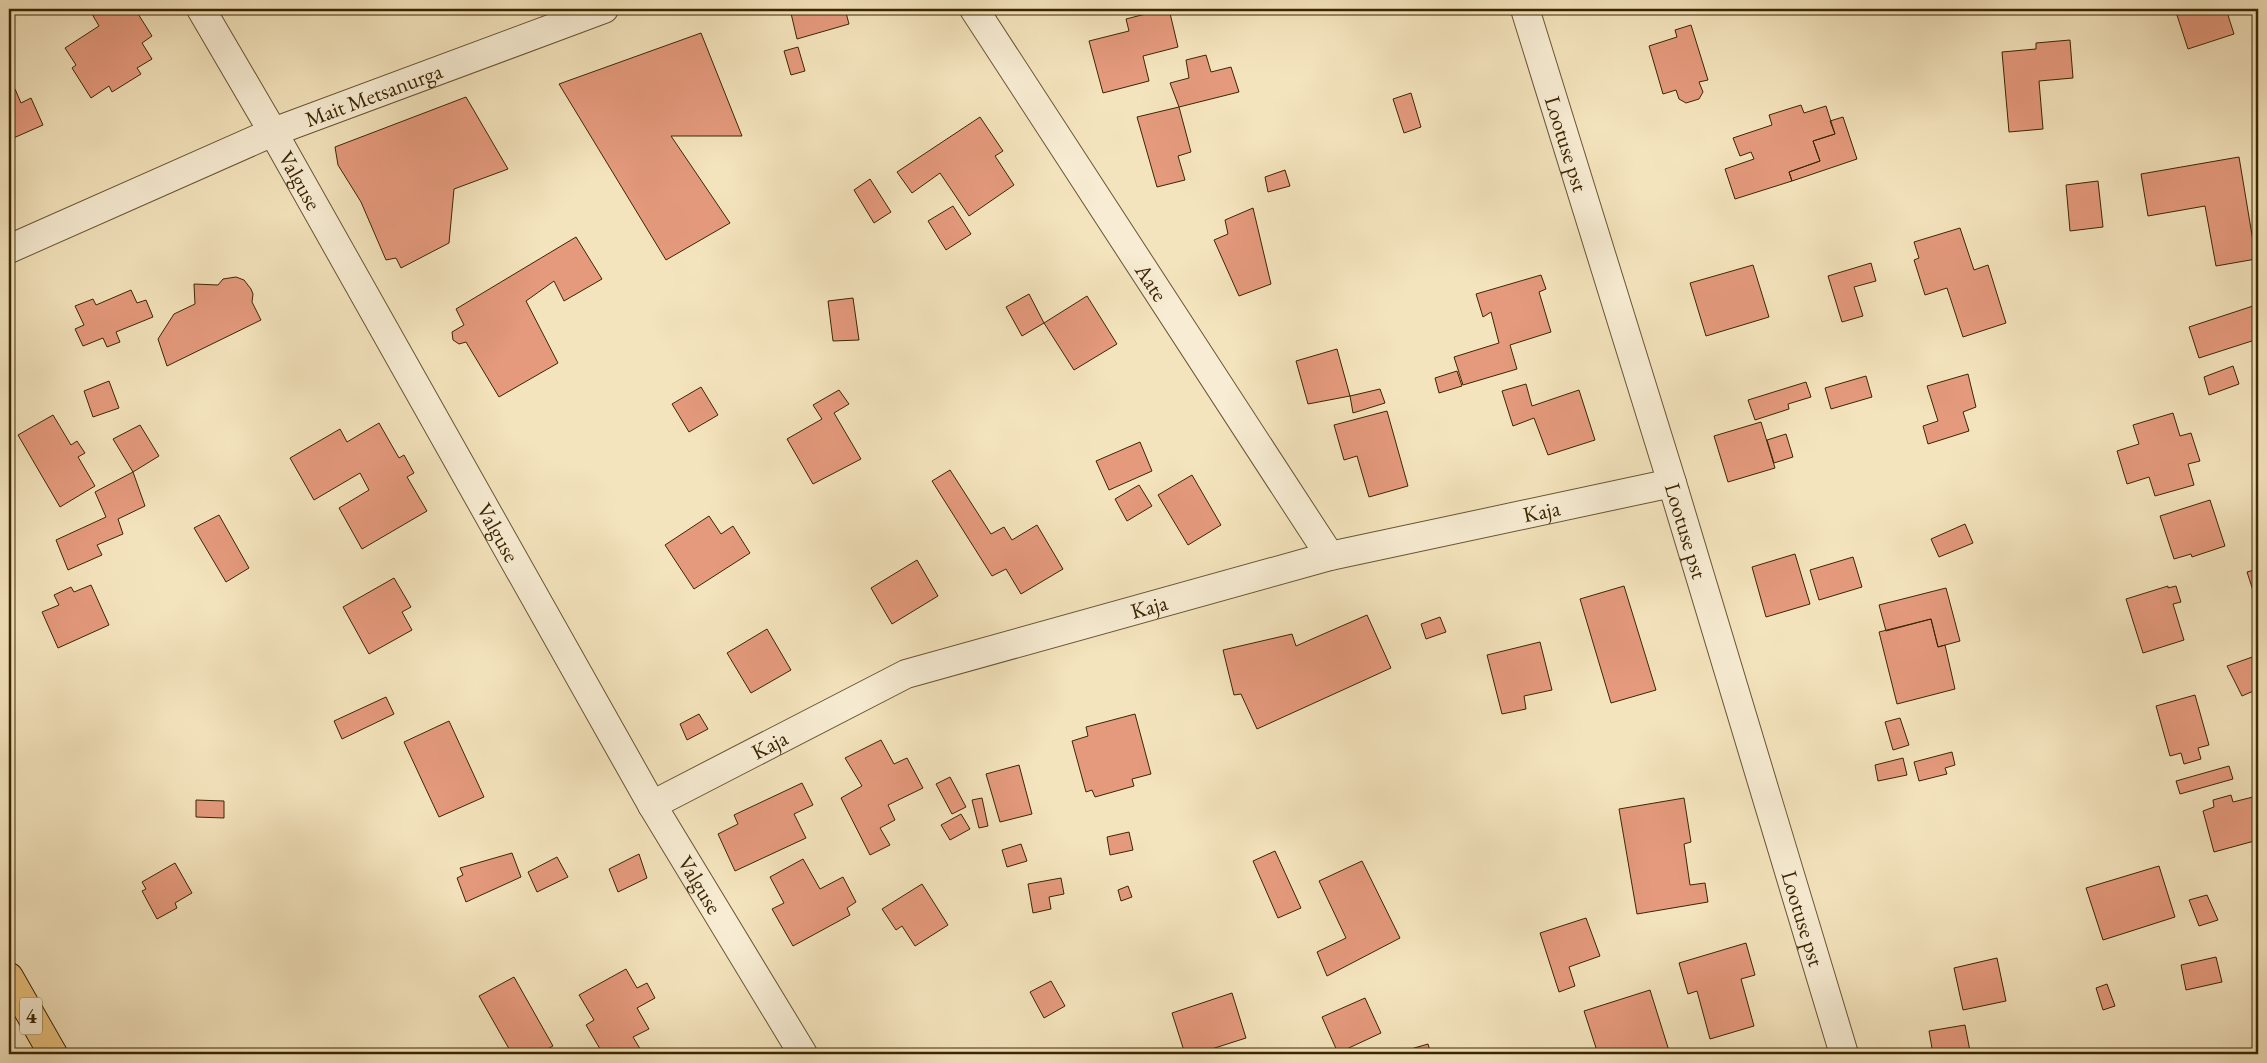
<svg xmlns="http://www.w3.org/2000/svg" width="2267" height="1063" viewBox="0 0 2267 1063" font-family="'EB Garamond',serif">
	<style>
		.building { fill: #e59a7d; stroke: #3b2603 }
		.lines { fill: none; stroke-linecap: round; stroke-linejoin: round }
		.street-casing { stroke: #695632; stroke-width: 30 }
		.highway-casing { stroke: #3b2603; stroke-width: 30 }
		.street { stroke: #f8edd4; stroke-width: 28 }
		.highway { stroke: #eac27e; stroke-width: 28 }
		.labels { text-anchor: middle; stroke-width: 4; stroke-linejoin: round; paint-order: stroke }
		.shield { fill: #f8edd4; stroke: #746242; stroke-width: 1 }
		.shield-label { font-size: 21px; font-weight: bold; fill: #3b2603 }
		.street-label { font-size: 22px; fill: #3b2603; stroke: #f8edd4 }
	</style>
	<rect width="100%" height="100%" fill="#f4e4bd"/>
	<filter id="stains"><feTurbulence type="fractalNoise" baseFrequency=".004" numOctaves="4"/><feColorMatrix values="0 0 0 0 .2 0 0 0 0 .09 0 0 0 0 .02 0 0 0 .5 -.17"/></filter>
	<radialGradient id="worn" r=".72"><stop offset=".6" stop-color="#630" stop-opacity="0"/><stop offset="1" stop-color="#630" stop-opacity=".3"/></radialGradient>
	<!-- building -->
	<path class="building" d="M 101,9 L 135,9 L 152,36 L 142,43 L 152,59 L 137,68 L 141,74 L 112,92 L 109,86 L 91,98 L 72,68 L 76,65 L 65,48 L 99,26 L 92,14 Z
		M 790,9 L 845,9 L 849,24 L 797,39 Z
		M 1165,9 L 1169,9 L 1178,47 L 1143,56 L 1149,81 L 1103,93 L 1089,41 L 1129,31 L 1126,19 Z
		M 2175,9 L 2226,9 L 2234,34 L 2188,49 Z
		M 1691,25 L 1708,80 L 1699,82 L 1703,92 L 1699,99 L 1686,103 L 1679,99 L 1676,90 L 1663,94 L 1649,46 L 1677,37 L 1675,30 Z
		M 701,33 L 742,136 L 671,136 L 730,223 L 666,260 L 559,84 Z
		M 2070,40 L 2073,78 L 2039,81 L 2043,129 L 2009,132 L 2002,52 L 2036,49 L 2036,43 Z
		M 798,47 L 805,71 L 791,75 L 784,51 Z
		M 1206,55 L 1211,72 L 1231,67 L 1239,92 L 1179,107 L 1170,83 L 1189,78 L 1186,60 Z
		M 15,89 L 21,103 L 31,98 L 43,125 L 9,140 L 9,92 Z
		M 1411,93 L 1421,127 L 1404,133 L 1393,99 Z
		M 466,97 L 508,169 L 454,189 L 449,243 L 401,268 L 396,258 L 386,260 L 361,202 L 338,165 L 335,147 Z
		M 1801,105 L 1804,113 L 1826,106 L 1835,134 L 1813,141 L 1820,161 L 1789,172 L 1792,181 L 1735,199 L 1725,169 L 1754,159 L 1751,152 L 1740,156 L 1733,138 L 1772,125 L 1769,115 Z
		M 1179,107 L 1191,152 L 1178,156 L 1185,180 L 1157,187 L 1137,117 Z
		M 980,117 L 1003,151 L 995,156 L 1014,185 L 969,216 L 940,173 L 912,193 L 897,172 Z
		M 1843,117 L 1857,159 L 1792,181 L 1789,172 L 1820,161 L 1813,141 L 1835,134 L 1830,121 Z
		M 2239,157 L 2256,259 L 2216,266 L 2205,206 L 2148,216 L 2141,174 Z
		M 1285,170 L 1290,186 L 1268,192 L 1265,177 Z
		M 870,179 L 891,212 L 874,223 L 854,190 Z
		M 2098,181 L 2103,227 L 2070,231 L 2066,185 Z
		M 953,206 L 971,234 L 946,250 L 928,221 Z
		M 1253,208 L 1271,284 L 1239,296 L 1214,240 L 1228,234 L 1225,220 Z
		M 1960,228 L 1974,270 L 1988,265 L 2006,323 L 1963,337 L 1947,288 L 1925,295 L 1914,260 L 1919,258 L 1914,242 Z
		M 576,237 L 602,279 L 564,301 L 554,281 L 526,301 L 558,363 L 499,397 L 466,342 L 459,344 L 453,340 L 452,332 L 464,325 L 456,309 Z
		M 1871,263 L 1876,281 L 1854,287 L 1863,316 L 1842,322 L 1828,276 Z
		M 1753,265 L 1769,317 L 1706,336 L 1690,283 Z
		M 1541,275 L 1546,289 L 1539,292 L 1551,332 L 1510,345 L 1517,369 L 1463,385 L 1454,357 L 1499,343 L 1491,312 L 1483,317 L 1476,294 Z
		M 236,277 L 244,280 L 251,289 L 253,294 L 252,302 L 261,320 L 167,366 L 158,339 L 174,314 L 195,304 L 194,284 L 218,285 L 223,279 Z
		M 131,290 L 137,303 L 146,300 L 153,317 L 116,332 L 120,342 L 107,347 L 103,338 L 83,346 L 75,329 L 84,325 L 75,306 L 93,299 L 96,305 Z
		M 1029,294 L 1044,323 L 1022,336 L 1006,307 Z
		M 1087,296 L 1117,344 L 1074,370 L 1044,323 Z
		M 853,298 L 859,340 L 833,341 L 828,301 Z
		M 2256,305 L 2258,339 L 2199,358 L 2189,327 Z
		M 1337,349 L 1350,396 L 1308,404 L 1296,361 Z
		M 2233,366 L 2239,384 L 2209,395 L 2204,377 Z
		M 1457,371 L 1462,386 L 1439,393 L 1435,378 Z
		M 1968,374 L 1976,407 L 1963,412 L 1969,431 L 1928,444 L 1923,426 L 1938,421 L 1927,386 Z
		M 1866,376 L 1872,397 L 1831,409 L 1825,388 Z
		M 109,381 L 119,408 L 93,417 L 84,391 Z
		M 1806,382 L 1811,397 L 1788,404 L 1789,409 L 1755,420 L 1748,400 Z
		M 1526,384 L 1532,406 L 1579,390 L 1595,440 L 1548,455 L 1534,418 L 1513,426 L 1502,391 Z
		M 701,387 L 718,415 L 689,432 L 672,404 Z
		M 1380,389 L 1385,403 L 1353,413 L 1350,396 Z
		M 839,390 L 849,404 L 834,413 L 861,459 L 813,484 L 787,439 L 822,419 L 813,405 Z
		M 1387,411 L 1408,486 L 1369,497 L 1357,456 L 1344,460 L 1334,425 Z
		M 2173,413 L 2180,436 L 2191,433 L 2200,461 L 2188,464 L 2194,485 L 2155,496 L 2149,477 L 2127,484 L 2117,451 L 2139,444 L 2133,425 Z
		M 53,415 L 71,445 L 77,441 L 85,453 L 78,457 L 95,486 L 60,507 L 18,435 Z
		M 1761,422 L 1775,468 L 1728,482 L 1714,436 Z
		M 379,423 L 399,458 L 404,455 L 414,473 L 407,477 L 427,511 L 362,549 L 339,508 L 369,490 L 360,473 L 314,500 L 290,458 L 340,429 L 347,442 Z
		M 140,425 L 159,456 L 133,472 L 113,439 Z
		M 1786,434 L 1793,457 L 1774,463 L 1767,440 Z
		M 1140,442 L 1152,471 L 1109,490 L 1096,461 Z
		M 950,470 L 991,534 L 1004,527 L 1012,540 L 1037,525 L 1063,569 L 1021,594 L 1006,569 L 992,576 L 932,481 Z
		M 133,472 L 145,506 L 118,519 L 123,534 L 97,545 L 102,555 L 68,570 L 56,540 L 106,517 L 95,492 Z
		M 1192,475 L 1221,525 L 1188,545 L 1158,495 Z
		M 1139,485 L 1152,506 L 1127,521 L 1115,499 Z
		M 2210,500 L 2225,546 L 2192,557 L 2191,554 L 2174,559 L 2160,516 Z
		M 219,515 L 249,568 L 226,582 L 194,528 Z
		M 709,516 L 721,534 L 733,526 L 750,553 L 694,589 L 665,545 Z
		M 1965,524 L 1973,543 L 1939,557 L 1931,539 Z
		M 1795,554 L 1810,604 L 1766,617 L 1752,567 Z
		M 1853,557 L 1862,587 L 1819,600 L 1810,570 Z
		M 917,560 L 938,596 L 892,624 L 871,588 Z
		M 2258,569 L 2258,606 L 2247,572 Z
		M 394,578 L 411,607 L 402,612 L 412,630 L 369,654 L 343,607 Z
		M 91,585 L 109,625 L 58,648 L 42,612 L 59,605 L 54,595 L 71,587 L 74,592 Z
		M 1624,586 L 1656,690 L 1611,703 L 1580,599 Z
		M 2168,586 L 2168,588 L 2176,586 L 2181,602 L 2173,604 L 2184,640 L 2143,653 L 2126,599 Z
		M 1946,588 L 1960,641 L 1938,647 L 1931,619 L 1886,631 L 1879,605 Z
		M 1367,615 L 1391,668 L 1257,729 L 1241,694 L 1234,695 L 1223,650 L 1292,634 L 1296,646 Z
		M 1440,617 L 1446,632 L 1426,639 L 1421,624 Z
		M 1931,619 L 1938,647 L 1945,645 L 1955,689 L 1897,704 L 1879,632 Z
		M 767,629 L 791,670 L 751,693 L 727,653 Z
		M 1540,642 L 1552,690 L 1524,696 L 1526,709 L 1502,714 L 1487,655 Z
		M 2258,655 L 2258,689 L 2242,696 L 2227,666 Z
		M 2195,695 L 2209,745 L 2198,748 L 2201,759 L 2184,764 L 2181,753 L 2170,756 L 2156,706 Z
		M 386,697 L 394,714 L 342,739 L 334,721 Z
		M 699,714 L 708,729 L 687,740 L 680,724 Z
		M 1135,714 L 1151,774 L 1132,779 L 1134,786 L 1095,797 L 1092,790 L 1086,792 L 1072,741 L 1088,736 L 1086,727 Z
		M 1900,718 L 1909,745 L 1893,750 L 1885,722 Z
		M 449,721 L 484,797 L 439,817 L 404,742 Z
		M 881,740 L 894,764 L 907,758 L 923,788 L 888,805 L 895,820 L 880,828 L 890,845 L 870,855 L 841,798 L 862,786 L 845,758 Z
		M 1952,752 L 1955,765 L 1945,768 L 1947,774 L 1919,781 L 1914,762 Z
		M 1903,758 L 1907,775 L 1878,781 L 1875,765 Z
		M 1019,765 L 1032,814 L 1000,822 L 986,774 Z
		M 2229,766 L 2233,779 L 2180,794 L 2176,781 Z
		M 950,777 L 966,807 L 952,814 L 936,784 Z
		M 802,783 L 813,805 L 794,814 L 806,838 L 735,871 L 718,834 L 738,824 L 734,815 Z
		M 2231,795 L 2233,802 L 2253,797 L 2258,818 L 2253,819 L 2258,840 L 2214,852 L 2203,811 L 2214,807 L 2213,800 Z
		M 982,798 L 988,826 L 979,828 L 972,800 Z
		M 1684,798 L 1691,842 L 1684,844 L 1690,885 L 1705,883 L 1708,902 L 1637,914 L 1619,809 Z
		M 196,800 L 224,801 L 224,818 L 196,817 Z
		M 961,814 L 970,829 L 950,840 L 941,825 Z
		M 1129,832 L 1133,850 L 1110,855 L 1107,837 Z
		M 1021,844 L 1027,861 L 1007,867 L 1002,850 Z
		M 1275,851 L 1301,908 L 1278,918 L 1253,861 Z
		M 512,853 L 521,877 L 466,902 L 457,878 L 463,875 L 460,868 Z
		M 639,854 L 647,878 L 618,892 L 609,869 Z
		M 557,857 L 568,877 L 537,892 L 528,872 Z
		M 803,859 L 820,889 L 843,877 L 856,902 L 847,908 L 850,915 L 793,946 L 772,909 L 784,903 L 770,877 Z
		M 1362,861 L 1400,938 L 1327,976 L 1317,952 L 1346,938 L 1319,881 Z
		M 175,863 L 192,893 L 175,903 L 177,908 L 157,919 L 142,891 L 146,889 L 142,882 Z
		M 2159,866 L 2175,917 L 2103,940 L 2086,888 Z
		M 1061,878 L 1064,894 L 1049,897 L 1051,909 L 1033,913 L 1028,884 Z
		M 922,884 L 948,925 L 915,946 L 902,926 L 896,930 L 882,909 Z
		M 1128,886 L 1132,897 L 1121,901 L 1118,890 Z
		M 2207,895 L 2218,920 L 2199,926 L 2189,900 Z
		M 1586,918 L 1600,956 L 1569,967 L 1575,986 L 1559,992 L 1540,933 Z
		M 1746,943 L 1755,975 L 1741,979 L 1754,1026 L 1710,1039 L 1697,991 L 1688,994 L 1679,963 Z
		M 2216,957 L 2222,982 L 2186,990 L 2181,965 Z
		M 1997,958 L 2006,1001 L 1963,1010 L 1954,968 Z
		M 626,969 L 637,988 L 647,983 L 655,998 L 637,1008 L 649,1029 L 633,1037 L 642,1052 L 638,1054 L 603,1054 L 586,1025 L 594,1020 L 579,995 Z
		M 514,977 L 553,1046 L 538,1054 L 512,1054 L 479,996 Z
		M 1051,981 L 1065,1006 L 1044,1018 L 1030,992 Z
		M 2107,984 L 2115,1006 L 2103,1010 L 2096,988 Z
		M 1650,990 L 1670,1054 L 1598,1054 L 1584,1011 Z
		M 1232,993 L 1246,1038 L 1196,1054 L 1185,1054 L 1172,1013 Z
		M 1365,998 L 1381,1033 L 1338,1053 L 1322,1017 Z
		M 1965,1025 L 1970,1051 L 1933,1054 L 1929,1031 Z
		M 1428,1044 L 1431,1054 L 1404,1054 L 1404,1051 Z"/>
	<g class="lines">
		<!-- street casing -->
		<g class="street-casing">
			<g id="street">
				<path id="s1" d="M 201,9 L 273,132 L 652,805 L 803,1054"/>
				<path id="s2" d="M 974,9 L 1330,556"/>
				<path id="s3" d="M 1525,9 L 1672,483 L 1844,1054"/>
				<path id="s4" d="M 9,249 L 273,132 L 604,9"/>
				<path id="s5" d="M 652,805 L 906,674 L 1330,556 L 1672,483"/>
			</g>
		</g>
		<!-- highway casing -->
		<g class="highway-casing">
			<path id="highway" d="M 9,977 L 53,1054"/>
		</g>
		<!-- street -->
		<use href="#street" class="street"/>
		<!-- highway -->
		<use href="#highway" class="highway"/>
	</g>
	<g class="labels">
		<!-- shield labels -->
		<rect class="shield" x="20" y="997.5" width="22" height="37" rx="4"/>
		<g class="shield-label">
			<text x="31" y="1023">4</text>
		</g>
		<!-- street labels -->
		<g class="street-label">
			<text dy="8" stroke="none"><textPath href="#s4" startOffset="396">Mait Metsanurga</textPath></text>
			<text dy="8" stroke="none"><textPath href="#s3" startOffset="141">Lootuse pst</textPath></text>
			<text dy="8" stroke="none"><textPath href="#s1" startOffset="198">Valguse</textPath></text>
			<text dy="8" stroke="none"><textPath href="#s2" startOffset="326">Aate</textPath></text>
			<text dy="8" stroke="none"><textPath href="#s5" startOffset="942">Kaja</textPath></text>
			<text dy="8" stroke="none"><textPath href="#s3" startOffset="546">Lootuse pst</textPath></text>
			<text dy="8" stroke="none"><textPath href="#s1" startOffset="602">Valguse</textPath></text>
			<text dy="8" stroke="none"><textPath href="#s5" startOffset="538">Kaja</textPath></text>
			<text dy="8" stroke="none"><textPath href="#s5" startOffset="132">Kaja</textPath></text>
			<text dy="8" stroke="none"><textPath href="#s1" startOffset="1008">Valguse</textPath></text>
			<text dy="8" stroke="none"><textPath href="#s3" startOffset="951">Lootuse pst</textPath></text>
		</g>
	</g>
	<!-- margin -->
	<rect width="2267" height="1063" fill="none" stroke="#f4e4bd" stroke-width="30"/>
	<rect x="10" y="10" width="2247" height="1043" fill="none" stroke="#3b2603" stroke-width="2.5"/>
	<rect x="15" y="15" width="2237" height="1033" fill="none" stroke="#3b2603"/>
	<rect width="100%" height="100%" filter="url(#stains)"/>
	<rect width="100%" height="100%" fill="url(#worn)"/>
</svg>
